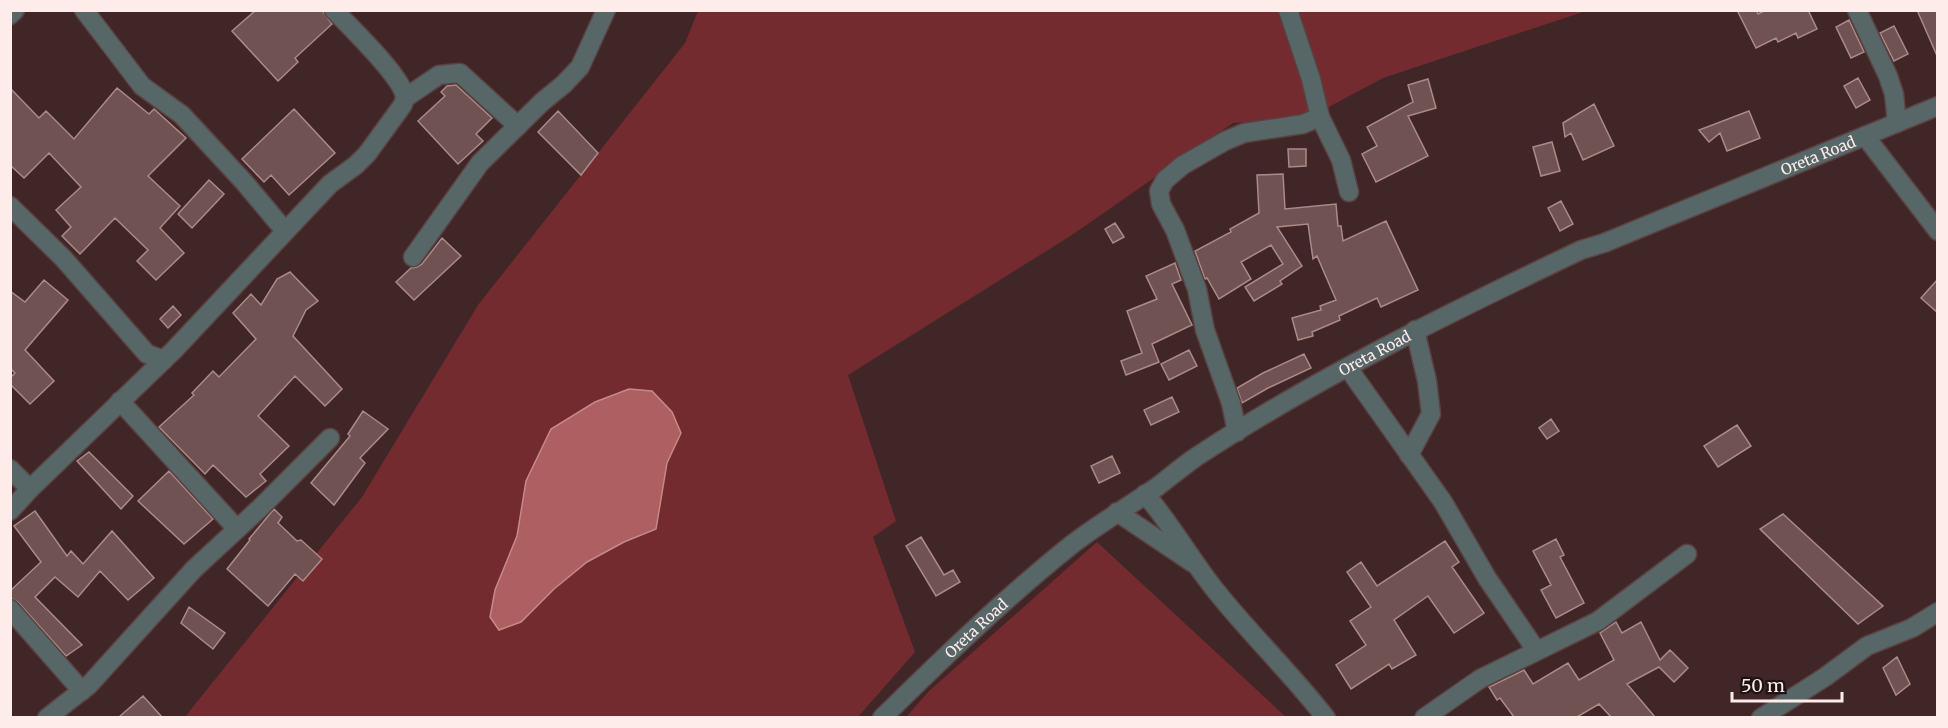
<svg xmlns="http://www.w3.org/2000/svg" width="1948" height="728" viewBox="0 0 1948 728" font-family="Merriweather,serif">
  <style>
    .green { fill: #732b2f }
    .water { fill: #ae5f61; stroke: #c6898a; stroke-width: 1.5 }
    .building { fill: #705252; stroke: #ab8a89; stroke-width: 1.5 }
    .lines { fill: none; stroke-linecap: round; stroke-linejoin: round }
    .minor-casing { stroke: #5b4242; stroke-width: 21 }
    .minor { stroke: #576667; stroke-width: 18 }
    .labels { text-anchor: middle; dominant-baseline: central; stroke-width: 4.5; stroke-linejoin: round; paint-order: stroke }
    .street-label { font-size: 15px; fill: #feeceb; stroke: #1e1312 }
  </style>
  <rect width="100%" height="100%" fill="#402626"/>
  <path class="green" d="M 698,11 L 1586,11 L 1383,78 L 1310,117 L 1233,123 L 1072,235 L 848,375 L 896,521 L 873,537 L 915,652 L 858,717 L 184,718 L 362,497 L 478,305 L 685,43 Z
    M 1097,542 L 1286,717 L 906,717 L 929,691 Z"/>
  <path class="water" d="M 629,389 L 652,391 L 672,412 L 681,433 L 667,463 L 656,529 L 624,542 L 587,562 L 554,589 L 521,622 L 499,630 L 490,617 L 495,590 L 517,536 L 526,481 L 551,429 L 595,402 Z"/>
  <path class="building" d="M 256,10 L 322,10 L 332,24 L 295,58 L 298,62 L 278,81 L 232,31 Z
    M 1737,10 L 1756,10 L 1758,14 L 1766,10 L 1808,10 L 1817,29 L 1798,38 L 1796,33 L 1778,42 L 1776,38 L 1756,48 Z
    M 1917,10 L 1938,10 L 1938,58 Z
    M 1849,20 L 1864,52 L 1851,58 L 1836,27 Z
    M 1894,26 L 1908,54 L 1894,61 L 1880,33 Z
    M 1858,78 L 1870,100 L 1856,108 L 1844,86 Z
    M 1428,79 L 1436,108 L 1408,116 L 1428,156 L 1376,182 L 1362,154 L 1377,146 L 1367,127 L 1413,102 L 1408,85 Z
    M 456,85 L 492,118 L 476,134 L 483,141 L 458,164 L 418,121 L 445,96 L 441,92 L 447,86 Z
    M 10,88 L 39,118 L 46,111 L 74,139 L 117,88 L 149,114 L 154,109 L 186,138 L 148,176 L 180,206 L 160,228 L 184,253 L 156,280 L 137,261 L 148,250 L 115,218 L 80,254 L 62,236 L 71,227 L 56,210 L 81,187 L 49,153 L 24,178 L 10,165 Z
    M 1594,104 L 1614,146 L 1583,160 L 1571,133 L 1565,137 L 1563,123 Z
    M 294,109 L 335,153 L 289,195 L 271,175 L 264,182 L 242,159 Z
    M 558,111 L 598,153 L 581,175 L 538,132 Z
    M 1749,111 L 1760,138 L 1727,151 L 1720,133 L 1709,142 L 1699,130 Z
    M 1552,142 L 1560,171 L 1541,176 L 1533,147 Z
    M 1288,149 L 1306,149 L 1306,166 L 1289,167 Z
    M 1283,174 L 1285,209 L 1336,204 L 1338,226 L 1341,226 L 1343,241 L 1386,221 L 1418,290 L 1381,307 L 1377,298 L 1339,316 L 1340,320 L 1312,332 L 1313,336 L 1298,340 L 1292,318 L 1321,310 L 1320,306 L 1336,300 L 1317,256 L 1313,259 L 1308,224 L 1277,227 L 1302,266 L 1280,281 L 1282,284 L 1254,301 L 1245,287 L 1283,264 L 1271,245 L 1241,262 L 1251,279 L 1219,299 L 1207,278 L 1205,279 L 1195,251 L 1231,232 L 1230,229 L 1259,213 L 1257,175 Z
    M 209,180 L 224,194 L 192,228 L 178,214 Z
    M 1561,201 L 1573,224 L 1560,231 L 1548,208 Z
    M 1115,223 L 1124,237 L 1113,243 L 1105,229 Z
    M 442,238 L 461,256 L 414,300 L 396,282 L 411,268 L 417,267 L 422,264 Z
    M 1175,263 L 1181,280 L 1172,284 L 1192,325 L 1152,344 L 1159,362 L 1126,375 L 1121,361 L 1142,353 L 1127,311 L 1157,299 L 1146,276 Z
    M 290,272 L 318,301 L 306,310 L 293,336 L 342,389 L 325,406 L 295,376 L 258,416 L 289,446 L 260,474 L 266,481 L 246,497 L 213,465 L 205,474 L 159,427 L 194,395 L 192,393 L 213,371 L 219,377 L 256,339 L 233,313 L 251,294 L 261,305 L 277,279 Z
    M 1938,279 L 1938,313 L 1921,298 Z
    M 44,280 L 68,300 L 25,350 L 54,381 L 30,404 L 10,384 L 10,378 L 15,373 L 10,368 L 10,291 L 25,302 Z
    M 173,306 L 181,315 L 168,328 L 160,319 Z
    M 1189,350 L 1197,366 L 1169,380 L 1161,364 Z
    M 1304,354 L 1311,368 L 1268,388 L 1242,403 L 1237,388 L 1263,373 Z
    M 1172,397 L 1179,412 L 1151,425 L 1144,410 Z
    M 363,411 L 388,429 L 360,458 L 365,463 L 334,505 L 311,483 L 350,436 L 348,434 Z
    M 1551,419 L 1559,431 L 1547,439 L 1539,428 Z
    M 1737,425 L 1751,446 L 1718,467 L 1704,446 Z
    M 89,452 L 133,496 L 121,509 L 77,461 Z
    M 1112,456 L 1120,473 L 1099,483 L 1091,466 Z
    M 169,471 L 213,519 L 184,544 L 138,501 Z
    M 274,509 L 282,517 L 278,523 L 297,541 L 301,540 L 322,559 L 303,581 L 295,574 L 268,606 L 227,569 L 250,540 L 249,539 Z
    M 35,511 L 67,556 L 71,551 L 83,564 L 112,531 L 154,578 L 128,600 L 100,571 L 78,597 L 55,577 L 35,597 L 82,645 L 66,656 L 18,602 L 10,598 L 10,591 L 41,562 L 14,526 Z
    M 1783,514 L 1883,606 L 1858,624 L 1760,529 Z
    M 921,537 L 944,575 L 953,570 L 960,582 L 936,596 L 906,546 Z
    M 1556,539 L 1564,555 L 1560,557 L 1584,603 L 1556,618 L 1541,590 L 1551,585 L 1533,551 Z
    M 1445,541 L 1459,562 L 1452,567 L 1484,613 L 1454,633 L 1428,596 L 1394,620 L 1416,655 L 1392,669 L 1389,664 L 1351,689 L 1336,665 L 1366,645 L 1350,621 L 1371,607 L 1347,572 L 1361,562 L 1377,586 Z
    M 189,607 L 225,633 L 213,649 L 181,623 Z
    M 1616,622 L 1622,633 L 1641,622 L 1660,660 L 1670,650 L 1688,668 L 1674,682 L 1659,667 L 1627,684 L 1655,717 L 1611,717 L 1599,704 L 1577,717 L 1514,717 L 1500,698 L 1497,700 L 1489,687 L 1524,670 L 1533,684 L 1568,663 L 1579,680 L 1614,660 L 1600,633 Z
    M 1897,657 L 1910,684 L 1896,695 L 1883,668 Z
    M 143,696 L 162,717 L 119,717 Z"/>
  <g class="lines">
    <g class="minor-casing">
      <g id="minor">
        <path d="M 84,10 L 142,86 L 182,115 L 244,182 L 285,231"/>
        <path d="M 1288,10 L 1311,79 L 1320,117 L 1341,160 L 1349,192"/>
        <path d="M 1857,10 L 1888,76 L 1894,94 L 1897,123"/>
        <path d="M 10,15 L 15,10"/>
        <path d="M 405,98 L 439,75 L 460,73 L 518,126"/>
        <path d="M 1865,136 L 1938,231"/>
        <path d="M 10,206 L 64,259 L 147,354 L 164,360"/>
        <path d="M 413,257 L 480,163 L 542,102 L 564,84 L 580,67 L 606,10"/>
        <path d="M 1348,368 L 1443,502 L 1487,578 L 1536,650"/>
        <path d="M 120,401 L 237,529"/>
        <path d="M 1237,432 L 1231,403 L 1205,330 L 1197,289 L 1175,230 L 1161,204 L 1159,191 L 1165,180 L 1183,165 L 1225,141 L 1244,133 L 1303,124 L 1320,117"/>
        <path d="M 1409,455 L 1431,414 L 1427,381 L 1415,330"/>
        <path d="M 10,469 L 30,489"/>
        <path d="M 1145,494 C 1172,525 1191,560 1216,591 C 1251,635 1292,674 1326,718"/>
        <path d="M 10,511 L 30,489 L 174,350 L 330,184 L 356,165 L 367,154 L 402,106 C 403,105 405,99 405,97 C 402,76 350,27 334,10"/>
        <path d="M 1117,512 L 1193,563"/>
        <path d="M 10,609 L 82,691"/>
        <path d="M 47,718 L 89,685 L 194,569 L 260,508 L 330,438"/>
        <path id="s1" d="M 882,718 C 943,658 1004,599 1070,546 C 1098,524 1128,507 1157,487 C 1170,477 1183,466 1196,457 C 1318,377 1449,313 1581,250 L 1604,243 L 1938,106"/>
        <path d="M 1424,718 L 1480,679 L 1598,621 L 1687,554"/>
        <path d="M 1761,718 L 1825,677 L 1867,646 L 1912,628 L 1938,612"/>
      </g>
    </g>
    <use href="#minor" class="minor"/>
  </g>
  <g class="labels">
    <g class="street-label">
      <text stroke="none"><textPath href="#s1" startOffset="1102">Oreta Road</textPath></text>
      <text stroke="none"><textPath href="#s1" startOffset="616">Oreta Road</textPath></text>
      <text stroke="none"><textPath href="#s1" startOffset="130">Oreta Road</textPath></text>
    </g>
  </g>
  <rect width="1948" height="728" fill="none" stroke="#feeceb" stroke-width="24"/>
  <path d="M1732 692v9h110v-9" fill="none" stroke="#feeceb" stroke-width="3"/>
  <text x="1741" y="692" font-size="18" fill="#feeceb" stroke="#1e1312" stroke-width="4.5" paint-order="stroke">50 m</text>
</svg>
